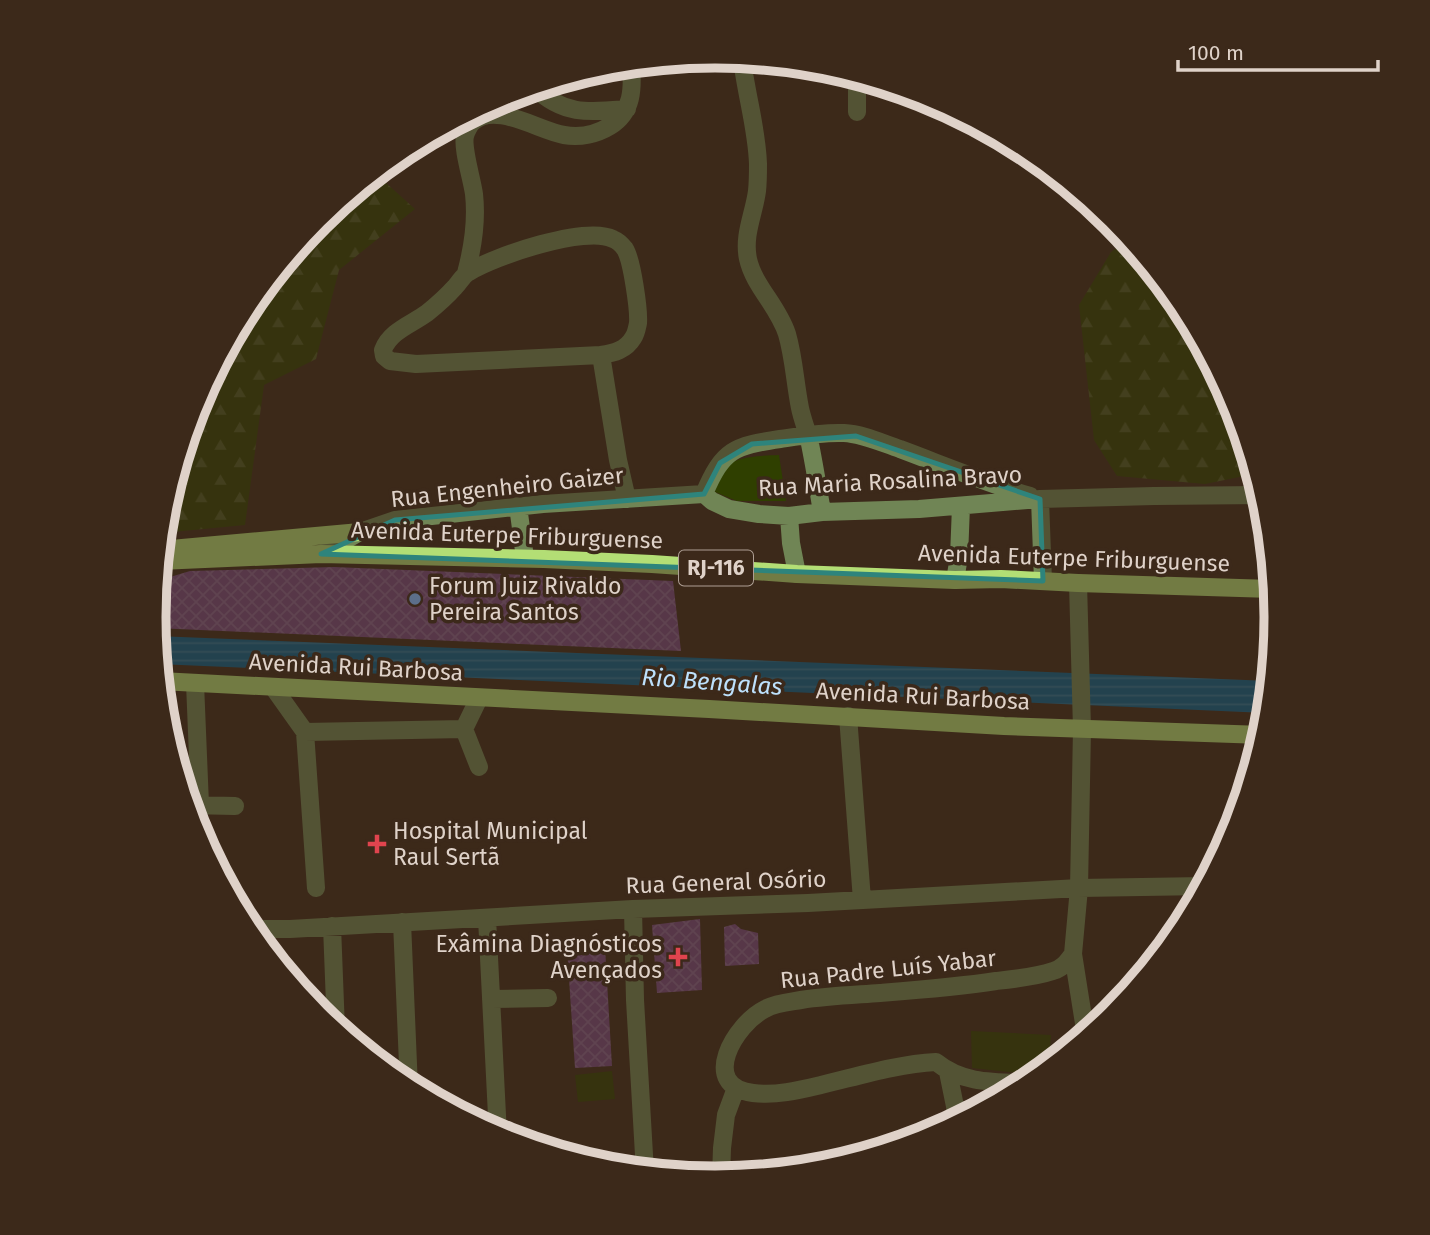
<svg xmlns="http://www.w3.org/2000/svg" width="1430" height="1235" viewBox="0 0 1430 1235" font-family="'Fira Sans',sans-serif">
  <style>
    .forest { fill: url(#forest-firs) }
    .park { fill: #2f3f00 }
    .water { fill: url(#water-rules) }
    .building { fill: url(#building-cross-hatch) }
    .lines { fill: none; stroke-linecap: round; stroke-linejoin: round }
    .minor { stroke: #708555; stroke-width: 18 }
    .major { stroke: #b3de75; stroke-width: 18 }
    .marked { fill: none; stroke: #2e847c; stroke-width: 5; stroke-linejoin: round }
    .service-dot { fill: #5c6f8a; stroke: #3c291a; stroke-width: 2.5 }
    .health-dot { fill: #e0444e; stroke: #3c291a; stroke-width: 2.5 }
    .labels { text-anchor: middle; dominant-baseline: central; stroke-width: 7; stroke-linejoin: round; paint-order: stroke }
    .shield { fill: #3c291a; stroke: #ae9f94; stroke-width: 2 }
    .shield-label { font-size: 21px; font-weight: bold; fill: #dfd2c9 }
    .street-label { font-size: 23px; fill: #dfd2c9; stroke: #3c291a }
    .poi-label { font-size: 23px; fill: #dfd2c9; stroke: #3c291a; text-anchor: start }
    .water-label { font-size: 24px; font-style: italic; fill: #bde1fd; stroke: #3c291a }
    .rim { fill: none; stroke: #dfd2c9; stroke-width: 9 }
  </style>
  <defs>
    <pattern id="forest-firs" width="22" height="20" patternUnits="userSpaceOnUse" patternTransform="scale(1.75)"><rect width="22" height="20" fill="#2f3f00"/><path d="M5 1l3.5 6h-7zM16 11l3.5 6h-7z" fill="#4d5a24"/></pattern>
    <pattern id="water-rules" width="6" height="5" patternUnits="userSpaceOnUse" patternTransform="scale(1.75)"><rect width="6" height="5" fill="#06608f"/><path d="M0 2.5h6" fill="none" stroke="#2a769d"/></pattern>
    <pattern id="building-cross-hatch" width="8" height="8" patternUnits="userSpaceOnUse" patternTransform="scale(1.75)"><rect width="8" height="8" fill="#784881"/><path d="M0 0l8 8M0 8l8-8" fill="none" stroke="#8b6292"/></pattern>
  </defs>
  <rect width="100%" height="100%" fill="#3c291a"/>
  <path class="forest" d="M 375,173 L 415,209 L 339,270 L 316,359 L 264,385 L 245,525 L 162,533 L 164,508 L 196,402 L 248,305 L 318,220 Z
    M 1128,240 L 1182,306 L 1234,403 L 1255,473 L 1254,474 L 1205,484 L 1117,476 L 1094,440 L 1079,305 L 1111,252 Z"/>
  <path class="park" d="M 779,455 L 786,501 L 737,501 L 715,492 C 716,487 717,481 719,476 C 727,455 761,456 779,455 Z
    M 971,1031 L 1051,1035 L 1049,1066 L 1038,1075 L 972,1068 Z
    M 612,1071 L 615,1099 L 578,1102 L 575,1075 Z"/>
  <path class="water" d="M 155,636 L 1270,681 L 1267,713 L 158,664 Z"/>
  <path class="building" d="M 334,567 L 673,581 L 681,651 L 155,628 L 154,617 L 157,581 L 190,571 Z
    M 700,919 L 702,990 L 657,993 L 652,925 Z
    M 735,924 L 741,929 L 758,933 L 759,964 L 725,966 L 724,927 Z
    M 605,947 L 612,1066 L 575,1068 L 567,949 Z"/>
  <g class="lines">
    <path class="minor" d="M 742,59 C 746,94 757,129 758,164 C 758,173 758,182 757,191 C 754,214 743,235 748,259 C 754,286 778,306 787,334 C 794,358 795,383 800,408 C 802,418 806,428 809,439 C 814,463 818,488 822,512
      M 535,88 C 564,116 591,112 627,109
      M 857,112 L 857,77
      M 466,273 C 473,247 477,221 474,194 C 472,179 462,148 465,136 C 466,132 470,124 473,122 C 494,101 540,131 564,135 C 580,138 597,134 610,126 C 633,112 633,88 631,64
      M 601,355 C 614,353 626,350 633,338 C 636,334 637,328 638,323 C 639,310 632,260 625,249 C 622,245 618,241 613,239 C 586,225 495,256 469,272 C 463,275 460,282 455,287 C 446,297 437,305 427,313 C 412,324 390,331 383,350 L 384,356 L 390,361 L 416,364 L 601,355 L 618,460 L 627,499
      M 704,494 L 712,501 L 729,509 L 759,514 L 789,516 L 822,512 L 919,509 L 1040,499 L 1154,496 L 1262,495
      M 704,494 C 723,449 734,446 780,439 C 800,436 823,432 844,433 C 863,434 882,443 900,449 C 943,465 986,483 1030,496
      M 1040,499 L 1043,581
      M 518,506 L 525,558
      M 789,516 L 791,543 L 797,574
      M 321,554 L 360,532 L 395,520 L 543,504 L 704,494
      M 955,580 L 959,557 L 961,506
      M 1078,583 L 1082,729 L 1079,888 L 1073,954 L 1086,1036
      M 195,683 L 200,805
      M 273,687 L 305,732 L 464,729 L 479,698
      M 848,716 L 862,900
      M 464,729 L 479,767
      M 305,732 L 316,888
      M 188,805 L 235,806
      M 633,909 L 635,1000 L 645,1172
      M 487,918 L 498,1135
      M 402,922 L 409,1088
      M 332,926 L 336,1030
      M 248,929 L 290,929 L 633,909 L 808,903 L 1079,888 L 1205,886
      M 491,999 L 548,998
      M 948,1072 L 958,1121
      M 1028,1083 C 994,1082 963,1084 936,1062 C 897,1064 859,1076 821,1085 C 800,1090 776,1096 753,1093 C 698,1086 735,1024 765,1009 C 775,1003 789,1002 801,1000 C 827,996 853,995 880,993 C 918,990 957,987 996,981 C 1015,979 1035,977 1053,971 C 1063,968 1067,962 1073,954
      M 955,1110 L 980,1110
      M 721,1178 L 722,1148 L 726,1115 L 736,1088"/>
    <path class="major" d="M 160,550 L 360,532
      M 159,561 L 321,554 L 544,559 L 652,564 L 797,574 L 955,580 L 1001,579 L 1078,583 L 1274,589
      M 160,681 L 709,709 L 1004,726 L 1263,735"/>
  </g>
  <path d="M0 0H1430V1235H0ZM 856,436 L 1040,499 L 1043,581 L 321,554 L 395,520 L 704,494 L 720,463 L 752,444 Z" fill="#3c291a" fill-opacity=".55" fill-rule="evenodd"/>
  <path class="marked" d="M 856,436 L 1040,499 L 1043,581 L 321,554 L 395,520 L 704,494 L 720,463 L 752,444 Z"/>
  <circle class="service-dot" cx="415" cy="599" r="7"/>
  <g class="health-dot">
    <path d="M373.5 833.5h7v7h7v7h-7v7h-7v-7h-7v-7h7z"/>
    <path d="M674.5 946.5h7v7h7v7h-7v7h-7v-7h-7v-7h7z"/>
  </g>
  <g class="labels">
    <rect class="shield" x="679" y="550.5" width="74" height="35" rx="5"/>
    <g class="shield-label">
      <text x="716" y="568">RJ-116</text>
    </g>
    <g class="street-label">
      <text transform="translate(890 481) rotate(-3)">Rua Maria Rosalina Bravo</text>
      <text transform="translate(507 487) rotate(-6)">Rua Engenheiro Gaizer</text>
      <text transform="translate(507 535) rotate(2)">Avenida Euterpe Friburguense</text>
      <text transform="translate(1074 558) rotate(2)">Avenida Euterpe Friburguense</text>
      <text transform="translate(356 667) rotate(3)">Avenida Rui Barbosa</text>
      <text transform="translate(923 696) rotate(3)">Avenida Rui Barbosa</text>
      <text transform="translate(726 882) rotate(-2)">Rua General Osório</text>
      <text transform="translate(888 969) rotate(-6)">Rua Padre Luís Yabar</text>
    </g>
    <g class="poi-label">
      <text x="429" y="586">Forum Juiz Rivaldo<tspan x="429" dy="26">Pereira Santos</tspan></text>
      <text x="393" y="831">Hospital Municipal<tspan x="393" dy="26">Raul Sertã</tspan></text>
      <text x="662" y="944" text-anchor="end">Exâmina Diagnósticos<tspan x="662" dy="26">Avençados</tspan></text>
    </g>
    <g class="water-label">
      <text transform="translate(712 682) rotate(4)">Rio Bengalas</text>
    </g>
  </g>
  <path d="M0 0H1430V1235H0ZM166 617a549 549 0 1 1 1098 0a549 549 0 1 1-1098 0Z" fill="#3c291a" fill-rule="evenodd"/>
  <path class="rim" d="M166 617a549 549 0 1 1 1098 0a549 549 0 1 1-1098 0Z"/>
  <path d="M1178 60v10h200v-10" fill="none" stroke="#dfd2c9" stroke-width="3.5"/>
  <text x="1188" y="60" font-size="21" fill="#dfd2c9" stroke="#3c291a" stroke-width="5" paint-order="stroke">100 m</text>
</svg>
